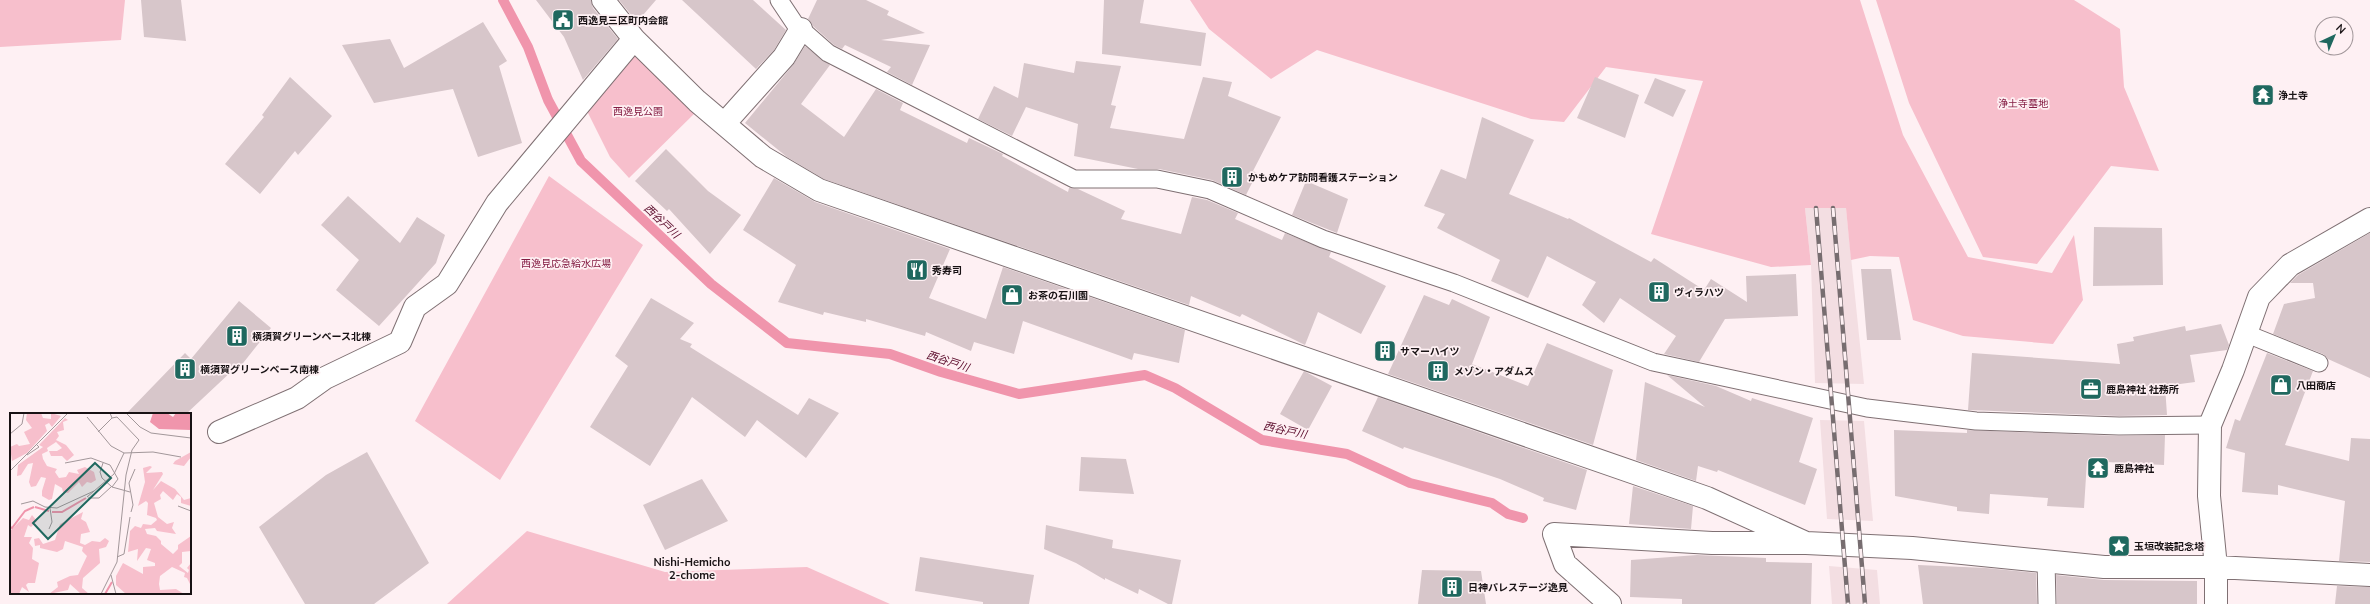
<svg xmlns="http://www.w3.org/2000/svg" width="2370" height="604" viewBox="0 0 2370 604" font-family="Mulish,'Noto Sans JP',sans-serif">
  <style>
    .built { fill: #f3dee2 }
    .green { fill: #f7bfcc }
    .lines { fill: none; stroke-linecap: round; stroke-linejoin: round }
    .stream { stroke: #f095ac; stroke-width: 10 }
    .building { fill: #d7c6ca }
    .lane-casing { stroke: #7f7073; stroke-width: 19 }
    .street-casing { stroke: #7f7073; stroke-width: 24 }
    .lane { stroke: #fff; stroke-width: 17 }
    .street { stroke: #fff; stroke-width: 22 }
    .rail-casing { stroke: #776d70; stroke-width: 4.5 }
    .rail { stroke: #fef0f3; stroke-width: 3; stroke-dasharray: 9; stroke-linecap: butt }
    .labels { text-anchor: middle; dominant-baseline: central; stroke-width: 3.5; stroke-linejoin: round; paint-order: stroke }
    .poi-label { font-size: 10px; font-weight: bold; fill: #181214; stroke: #fef0f3; text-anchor: start }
    .park-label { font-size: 10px; fill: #841c43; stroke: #fef0f3 }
    .water-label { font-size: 11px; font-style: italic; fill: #5a0a2a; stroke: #fef0f3 }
    .neighbourhood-label { font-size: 11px; font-weight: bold; fill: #181214; stroke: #fef0f3 }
    .inset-river { fill: none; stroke: #f095ac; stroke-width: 2 }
    .inset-road { fill: none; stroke: #a2979a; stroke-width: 1 }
    .view { fill: #1f685f; fill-opacity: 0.15; stroke: #1f685f; stroke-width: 2 }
    .inset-edge { fill: none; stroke: #181214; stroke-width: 2 }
  </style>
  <rect width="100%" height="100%" fill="#fef0f3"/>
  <path class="built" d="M 1805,208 L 1846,208 L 1864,384 L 1815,383 L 1811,265 Z
    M 1820,420 L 1864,421 L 1873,521 L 1827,519 Z
    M 1829,566 L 1877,570 L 1880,604 L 1832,604 Z"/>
  <path class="green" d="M 0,0 L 125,0 L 121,40 L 0,47 Z
    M 1190,0 L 1860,0 L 1903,135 L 1968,257 L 2052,273 L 2074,235 L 2083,300 L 2053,344 L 1963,336 L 1913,320 L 1899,257 L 1870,256 L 1851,260 L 1846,208 L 1805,208 L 1811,265 L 1771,267 L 1651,234 L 1703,81 L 1606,67 L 1564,122 L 1531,119 L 1317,50 L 1271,79 L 1209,29 Z
    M 1876,0 L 2074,0 L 2120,29 L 2124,87 L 2159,171 L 2111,166 L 2037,264 L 1983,257 L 1909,103 Z
    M 635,51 L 697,111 L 629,178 L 610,157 L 586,109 Z
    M 549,176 L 643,245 L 500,480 L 415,421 Z
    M 527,531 L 665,572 L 807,567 L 890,604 L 447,604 Z"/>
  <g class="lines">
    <path class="stream" d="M 503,0 L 528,47 L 548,100 L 581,161 L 711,284 L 787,343 L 890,354 L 941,372 L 1019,394 L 1145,375 L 1175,388 L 1262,440 L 1347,454 L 1410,483 L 1492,503 L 1508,514 L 1523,518"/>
  </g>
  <path class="building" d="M 141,0 L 181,0 L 186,41 L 144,37 Z
    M 536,0 L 591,0 L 593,8 L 618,39 L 583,80 L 564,37 Z
    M 619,0 L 656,0 L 637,22 Z
    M 682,0 L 753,0 L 786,30 L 774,50 L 756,69 Z
    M 817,0 L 866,0 L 889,11 L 887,15 L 925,33 L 881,40 L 930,45 L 912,85 L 887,72 L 891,67 L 845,45 L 842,49 L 834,45 L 813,26 L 808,19 Z
    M 1104,0 L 1144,0 L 1140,23 L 1206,33 L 1201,66 L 1102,54 Z
    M 483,22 L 507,61 L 499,66 L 522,143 L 478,157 L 453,89 L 374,103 L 342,45 L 390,39 L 404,68 Z
    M 805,46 L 830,65 L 801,104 L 844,137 L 876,89 L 903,103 L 900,110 L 967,143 L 969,138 L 1003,154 L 1002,156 L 1068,192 L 1069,188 L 1078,189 L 1125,211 L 1121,219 L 1181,234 L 1192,197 L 1207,200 L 1238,213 L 1235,219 L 1282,240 L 1285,233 L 1331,252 L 1329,257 L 1386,286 L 1361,334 L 1318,312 L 1305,345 L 1242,314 L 1240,317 L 1191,296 L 1189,305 L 824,179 L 787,157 L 745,123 L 793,65 Z
    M 1076,61 L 1121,66 L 1111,105 L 1116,106 L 1110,128 L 1184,139 L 1203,77 L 1232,82 L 1228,96 L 1281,117 L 1253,171 L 1257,173 L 1246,195 L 1212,180 L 1159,169 L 1138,169 L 1074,156 L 1078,124 L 1026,107 L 1012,136 L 978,119 L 994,86 L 1018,98 L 1024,63 L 1074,73 Z
    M 290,77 L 332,116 L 298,155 L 295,151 L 260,194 L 225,164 L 264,117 L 262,115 Z
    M 1595,77 L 1639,95 L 1625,138 L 1577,118 Z
    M 1655,78 L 1686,90 L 1673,117 L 1644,103 Z
    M 1482,117 L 1534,140 L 1509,194 L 1568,219 L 1569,218 L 1651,262 L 1654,258 L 1704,290 L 1711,279 L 1747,302 L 1746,276 L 1796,274 L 1798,316 L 1725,319 L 1699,362 L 1664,354 L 1676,336 L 1620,298 L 1604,323 L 1582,305 L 1596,282 L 1547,256 L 1528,298 L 1491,281 L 1500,260 L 1437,228 L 1445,214 L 1424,206 L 1441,169 L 1466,179 Z
    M 666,149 L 708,191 L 741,215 L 710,254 L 669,209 L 667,211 L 635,181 Z
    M 774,178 L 815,202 L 950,249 L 929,298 L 986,319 L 1003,267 L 1185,330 L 1179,363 L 1134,353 L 1132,360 L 1023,321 L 1014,354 L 974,342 L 971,351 L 926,332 L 925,336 L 866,319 L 866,322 L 824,312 L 823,315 L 778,302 L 796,265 L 743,230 Z
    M 1306,181 L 1348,199 L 1337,233 L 1292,215 Z
    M 348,196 L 400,243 L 417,217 L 445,235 L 436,263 L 379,326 L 336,290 L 359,260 L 321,225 Z
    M 2094,227 L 2162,228 L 2163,285 L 2093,286 Z
    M 2370,233 L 2370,378 L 2328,359 L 2323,354 L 2273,334 L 2284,304 L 2315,298 L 2313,283 L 2290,283 L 2298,275 Z
    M 1861,269 L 1891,269 L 1901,340 L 1867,340 Z
    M 1424,295 L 1449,305 L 1452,299 L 1490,317 L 1472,364 L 1528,386 L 1547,343 L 1613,370 L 1593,445 L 1388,374 Z
    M 651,298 L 694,323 L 680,339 L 692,344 L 690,347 L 798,415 L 809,398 L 839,413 L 806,458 L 757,420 L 745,437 L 692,397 L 650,466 L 590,427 L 628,366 L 615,356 Z
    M 239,301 L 271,328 L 236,372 L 233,370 L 186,414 L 126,414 L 185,353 L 191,359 Z
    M 2221,324 L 2229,345 L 2227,350 L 2190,355 L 2195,382 L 2165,386 L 2167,415 L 2119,416 L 1968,410 L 1972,353 L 2120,364 L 2117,344 L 2134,341 L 2133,337 L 2185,326 L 2186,331 Z
    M 2267,353 L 2313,371 L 2285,445 L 2349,461 L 2351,438 L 2370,439 L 2370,562 L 2339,561 L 2345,501 L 2278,485 L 2278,495 L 2242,492 L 2245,453 L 2226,448 L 2235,419 L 2240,421 Z
    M 1304,371 L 1332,386 L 1308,430 L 1280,414 Z
    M 1667,375 L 1716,386 L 1751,401 L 1752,398 L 1813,418 L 1799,462 L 1817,469 L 1805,505 L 1718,470 L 1717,472 L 1698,466 L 1696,481 L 1636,460 L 1645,382 L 1705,407 Z
    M 1378,397 L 1587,470 L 1576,510 L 1543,501 L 1544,498 L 1500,479 L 1404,447 L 1403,449 L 1362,431 Z
    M 1894,430 L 1967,433 L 1967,430 L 2119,436 L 2165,435 L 2164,465 L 2087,461 L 2084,508 L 2047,506 L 2048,498 L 1990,494 L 1989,514 L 1957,511 L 1957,507 L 1895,496 Z
    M 367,452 L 429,563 L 374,604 L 305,604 L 259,527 L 326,475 Z
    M 1081,457 L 1126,459 L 1134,494 L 1079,491 Z
    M 702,479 L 728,521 L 665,550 L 643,505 Z
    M 1633,486 L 1693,506 L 1691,529 L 1629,524 Z
    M 1046,525 L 1113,540 L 1112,548 L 1181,560 L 1172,604 L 1168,604 L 1139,589 L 1138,594 L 1105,578 L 1105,580 L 1076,563 L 1044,549 Z
    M 1697,555 L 1766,558 L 1766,562 L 1812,563 L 1811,604 L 1682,604 L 1682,599 L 1630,597 L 1631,560 Z
    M 920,557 L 1034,575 L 1029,604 L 983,604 L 983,602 L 915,591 Z
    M 1918,565 L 1986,568 L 2036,573 L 2037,604 L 1923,604 Z
    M 1422,570 L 1481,571 L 1486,604 L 1418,604 Z
    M 2056,575 L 2104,580 L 2197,581 L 2197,604 L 2057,604 Z
    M 2337,586 L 2370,587 L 2370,604 L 2335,604 Z"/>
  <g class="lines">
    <g class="lane-casing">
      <path id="lane" d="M 779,0 L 795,24 L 828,53 L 1074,179 L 1157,179 L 1210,190 L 1323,239 L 1454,283 L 1653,362 L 1867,408 L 1976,421 L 2119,426 L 2210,425
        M 2247,334 L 2319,363
        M 2046,561 L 2047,604"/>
    </g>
    <g class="street-casing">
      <path id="street" d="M 603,0 L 634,39 L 697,101 L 763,157 L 819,190 L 1707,498 L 1806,543
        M 724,124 L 784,57 L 801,29
        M 219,432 L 297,398 L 325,378 L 400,342 L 415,307 L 447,284 L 497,203 L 634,39
        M 1610,604 L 1565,564 L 1554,534 L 1712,543 L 1806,543 L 1912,548 L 2104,567 L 2216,567 L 2370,575
        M 2216,604 L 2216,567 L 2209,496 L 2210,425 L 2233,370 L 2259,297 L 2290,265 L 2370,219"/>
    </g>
    <use href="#lane" class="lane"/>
    <use href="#street" class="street"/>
    <g class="rail-casing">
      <path id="rail" d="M 1816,208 L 1848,604
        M 1833,208 L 1865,604"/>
    </g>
    <use href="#rail" class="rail"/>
  </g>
  <defs>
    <g id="civic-square" transform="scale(1.15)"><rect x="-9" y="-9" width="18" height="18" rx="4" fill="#1f685f" stroke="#fef0f3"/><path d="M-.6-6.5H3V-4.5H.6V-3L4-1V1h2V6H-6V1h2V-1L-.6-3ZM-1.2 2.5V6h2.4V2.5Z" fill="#fff"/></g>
    <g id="temple-square" transform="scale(1.15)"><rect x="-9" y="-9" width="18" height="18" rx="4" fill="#1f685f" stroke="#fef0f3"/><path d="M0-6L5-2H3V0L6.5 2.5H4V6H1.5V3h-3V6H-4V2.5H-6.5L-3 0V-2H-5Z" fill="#fff"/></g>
    <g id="building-square" transform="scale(1.15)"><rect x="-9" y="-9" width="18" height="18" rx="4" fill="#1f685f" stroke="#fef0f3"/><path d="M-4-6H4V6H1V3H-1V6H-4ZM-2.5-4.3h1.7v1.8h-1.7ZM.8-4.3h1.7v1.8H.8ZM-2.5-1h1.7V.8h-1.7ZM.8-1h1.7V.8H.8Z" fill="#fff"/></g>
    <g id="restaurant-square" transform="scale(1.15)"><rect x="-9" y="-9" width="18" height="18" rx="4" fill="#1f685f" stroke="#fef0f3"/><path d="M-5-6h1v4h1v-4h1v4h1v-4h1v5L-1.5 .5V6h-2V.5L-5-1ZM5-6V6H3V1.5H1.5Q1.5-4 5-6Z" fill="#fff"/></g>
    <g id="shop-square" transform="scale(1.15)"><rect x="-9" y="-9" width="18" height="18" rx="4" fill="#1f685f" stroke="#fef0f3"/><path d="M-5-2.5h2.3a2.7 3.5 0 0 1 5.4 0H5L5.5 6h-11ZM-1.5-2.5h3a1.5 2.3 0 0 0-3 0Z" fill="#fff"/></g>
    <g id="office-square" transform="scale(1.15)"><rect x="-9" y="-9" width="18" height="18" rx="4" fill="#1f685f" stroke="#fef0f3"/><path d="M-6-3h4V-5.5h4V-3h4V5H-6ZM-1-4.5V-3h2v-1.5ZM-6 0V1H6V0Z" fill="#fff"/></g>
    <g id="sight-square" transform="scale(1.15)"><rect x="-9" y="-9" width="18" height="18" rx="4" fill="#1f685f" stroke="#fef0f3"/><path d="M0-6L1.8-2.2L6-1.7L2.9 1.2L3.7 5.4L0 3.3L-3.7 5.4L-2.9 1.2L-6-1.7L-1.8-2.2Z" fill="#fff"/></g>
  </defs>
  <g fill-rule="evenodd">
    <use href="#civic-square" x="563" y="20"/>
    <use href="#temple-square" x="2263" y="95"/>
    <use href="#building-square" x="1232" y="177"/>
    <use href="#restaurant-square" x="917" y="270"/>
    <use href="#building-square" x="1659" y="292"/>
    <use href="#shop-square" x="1012" y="295"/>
    <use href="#building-square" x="237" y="336"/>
    <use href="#building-square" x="1385" y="351"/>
    <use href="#building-square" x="185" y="369"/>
    <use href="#building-square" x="1438" y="371"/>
    <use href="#shop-square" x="2281" y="385"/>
    <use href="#office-square" x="2091" y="389"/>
    <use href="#temple-square" x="2098" y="468"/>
    <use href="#sight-square" x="2119" y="546"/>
    <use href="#building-square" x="1452" y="587"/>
  </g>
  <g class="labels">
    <g class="poi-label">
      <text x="578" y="20">西逸見三区町内会館</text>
      <text x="2278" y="95">浄土寺</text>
      <text x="1248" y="177">かもめケア訪問看護ステーション</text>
      <text x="932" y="270">秀寿司</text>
      <text x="1674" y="292">ヴィラハツ</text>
      <text x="1028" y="295">お茶の石川園</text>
      <text x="252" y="336">横須賀グリーンベース北棟</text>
      <text x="1400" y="351">サマーハイツ</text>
      <text x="200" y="369">横須賀グリーンベース南棟</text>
      <text x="1454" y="371">メゾン・アダムス</text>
      <text x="2296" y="385">八田商店</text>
      <text x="2106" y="389">鹿島神社 社務所</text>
      <text x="2114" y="468">鹿島神社</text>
      <text x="2134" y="546">玉垣改装記念塔</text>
      <text x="1468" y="587">日神パレステージ逸見</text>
    </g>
    <g class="park-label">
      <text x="2023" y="103">浄土寺墓地</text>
      <text x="638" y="111">西逸見公園</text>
      <text x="566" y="263">西逸見応急給水広場</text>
    </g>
    <g class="water-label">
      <text transform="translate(662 221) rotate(43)">西谷戸川</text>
      <text transform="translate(948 361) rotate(18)">西谷戸川</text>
      <text transform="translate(1285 430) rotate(12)">西谷戸川</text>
    </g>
    <g class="neighbourhood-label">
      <text x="692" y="562">Nishi-Hemicho<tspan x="692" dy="13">2-chome</tspan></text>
    </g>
  </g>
  <g transform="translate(10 413)">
    <rect width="181" height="181" fill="#fef0f3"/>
    <path d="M 17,0 L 31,0 L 33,5 L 41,6 L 41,0 L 51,3 L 42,14 L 39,10 L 35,12 L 37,18 L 17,40 L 2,48 L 0,34 L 7,31 L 9,33 L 20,31 L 14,19 L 22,15 L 16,7 ZM 55,5 L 58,7 L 53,9 L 54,17 L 47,19 L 49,23 L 46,27 L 56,32 L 64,42 L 57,48 L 52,43 L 41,43 L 39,38 L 47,38 L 52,35 L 46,29 L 37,35 L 38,38 L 32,41 L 33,46 L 37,53 L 47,56 L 45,59 L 49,65 L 56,64 L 59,59 L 69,61 L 67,57 L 75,54 L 84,59 L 86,67 L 81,70 L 77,69 L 72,74 L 69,69 L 58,80 L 53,79 L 52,75 L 45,71 L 42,86 L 39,87 L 32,83 L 32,78 L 36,65 L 31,64 L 26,73 L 21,74 L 19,69 L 23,50 L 18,51 L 11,62 L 7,63 L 8,52 L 33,34 L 29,32 ZM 181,39 L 181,44 L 174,53 L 163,51 L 165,48 ZM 140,53 L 142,54 L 136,60 L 152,59 L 153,61 L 143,77 L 151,68 L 165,76 L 174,87 L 181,85 L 181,93 L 171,90 L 171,84 L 167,81 L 163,87 L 153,78 L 150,82 L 151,86 L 144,90 L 148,104 L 157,111 L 164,109 L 162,115 L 166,121 L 147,118 L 145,115 L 135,116 L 137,121 L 146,123 L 151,128 L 151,131 L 163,141 L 168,136 L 168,132 L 181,123 L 181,138 L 172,139 L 172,150 L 169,153 L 178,160 L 179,157 L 177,155 L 181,150 L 181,173 L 177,165 L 174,164 L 175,160 L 162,154 L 150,163 L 149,171 L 150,177 L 166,176 L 174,181 L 116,181 L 106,172 L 106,163 L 113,150 L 133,161 L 133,154 L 145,153 L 145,150 L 137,147 L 141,136 L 136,135 L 127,148 L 128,136 L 118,139 L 120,118 L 125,113 L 131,115 L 133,111 L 141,112 L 147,107 L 146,105 L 137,102 L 138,90 L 136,88 L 128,93 L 135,69 L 133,55 ZM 73,99 L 71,106 L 76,109 L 80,119 L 71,121 L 70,130 L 75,132 L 82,128 L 90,129 L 95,125 L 99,128 L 96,134 L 89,136 L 90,150 L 73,165 L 72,175 L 79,181 L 70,180 L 60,171 L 58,177 L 39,181 L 48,174 L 47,169 L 60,163 L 68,162 L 77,143 L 72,138 L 73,134 L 55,128 L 53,136 L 47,139 L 30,135 L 30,132 L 25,133 L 24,126 L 29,125 L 33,131 L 45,127 L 50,111 ZM 22,102 L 27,108 L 21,114 L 18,112 L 14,124 L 22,124 L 19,130 L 23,135 L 22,146 L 29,150 L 25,170 L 18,170 L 16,172 L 19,179 L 12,174 L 9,181 L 0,181 L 0,118 L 13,105 L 19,107 Z" fill="#f7bfcc"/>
    <path d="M 143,0 L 157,0 L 163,4 L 166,0 L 181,0 L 181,17 L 149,16 L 140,9 Z" fill="#f095ac"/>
    <path class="inset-river" d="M 25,94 L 39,98M 42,99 L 52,99 L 76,85M 0,114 L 2,115 L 15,98 L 24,94M 95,181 L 102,169"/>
    <path class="inset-road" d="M 116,0 L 130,14 L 141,20 L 181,25M 77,4 L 101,33 L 114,40 L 143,39 L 171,44M 88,19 L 102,5 L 100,0M 0,21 L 12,11 L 14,0M 17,42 L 29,34 L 26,31M 55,50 L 81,45 L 100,52 L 108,66 L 102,74M 93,50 L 90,59 L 92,65 L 102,74 L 120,79M 0,58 L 58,0M 77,84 L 104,61 L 114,40M 78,85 L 89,85 L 101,74M 11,91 L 23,88 L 35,94 L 47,95 L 84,78M 168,93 L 181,98M 121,99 L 123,92 L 119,70 L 125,56M 39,116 L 42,109 L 40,95M 107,144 L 114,141 L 120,104M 101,162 L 106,181M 91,181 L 107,149 L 116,62 L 122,37 L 129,27 L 107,4 L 102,5"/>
    <path class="view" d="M 85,50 L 101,65 L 38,126 L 23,110 Z"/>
    <rect width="181" height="181" class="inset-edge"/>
  </g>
  <g transform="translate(2334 36) rotate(44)"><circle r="19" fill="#fef0f3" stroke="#a2979a"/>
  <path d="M0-3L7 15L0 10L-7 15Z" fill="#1f685f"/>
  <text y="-6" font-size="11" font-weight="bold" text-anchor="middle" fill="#181214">N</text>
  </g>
</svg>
